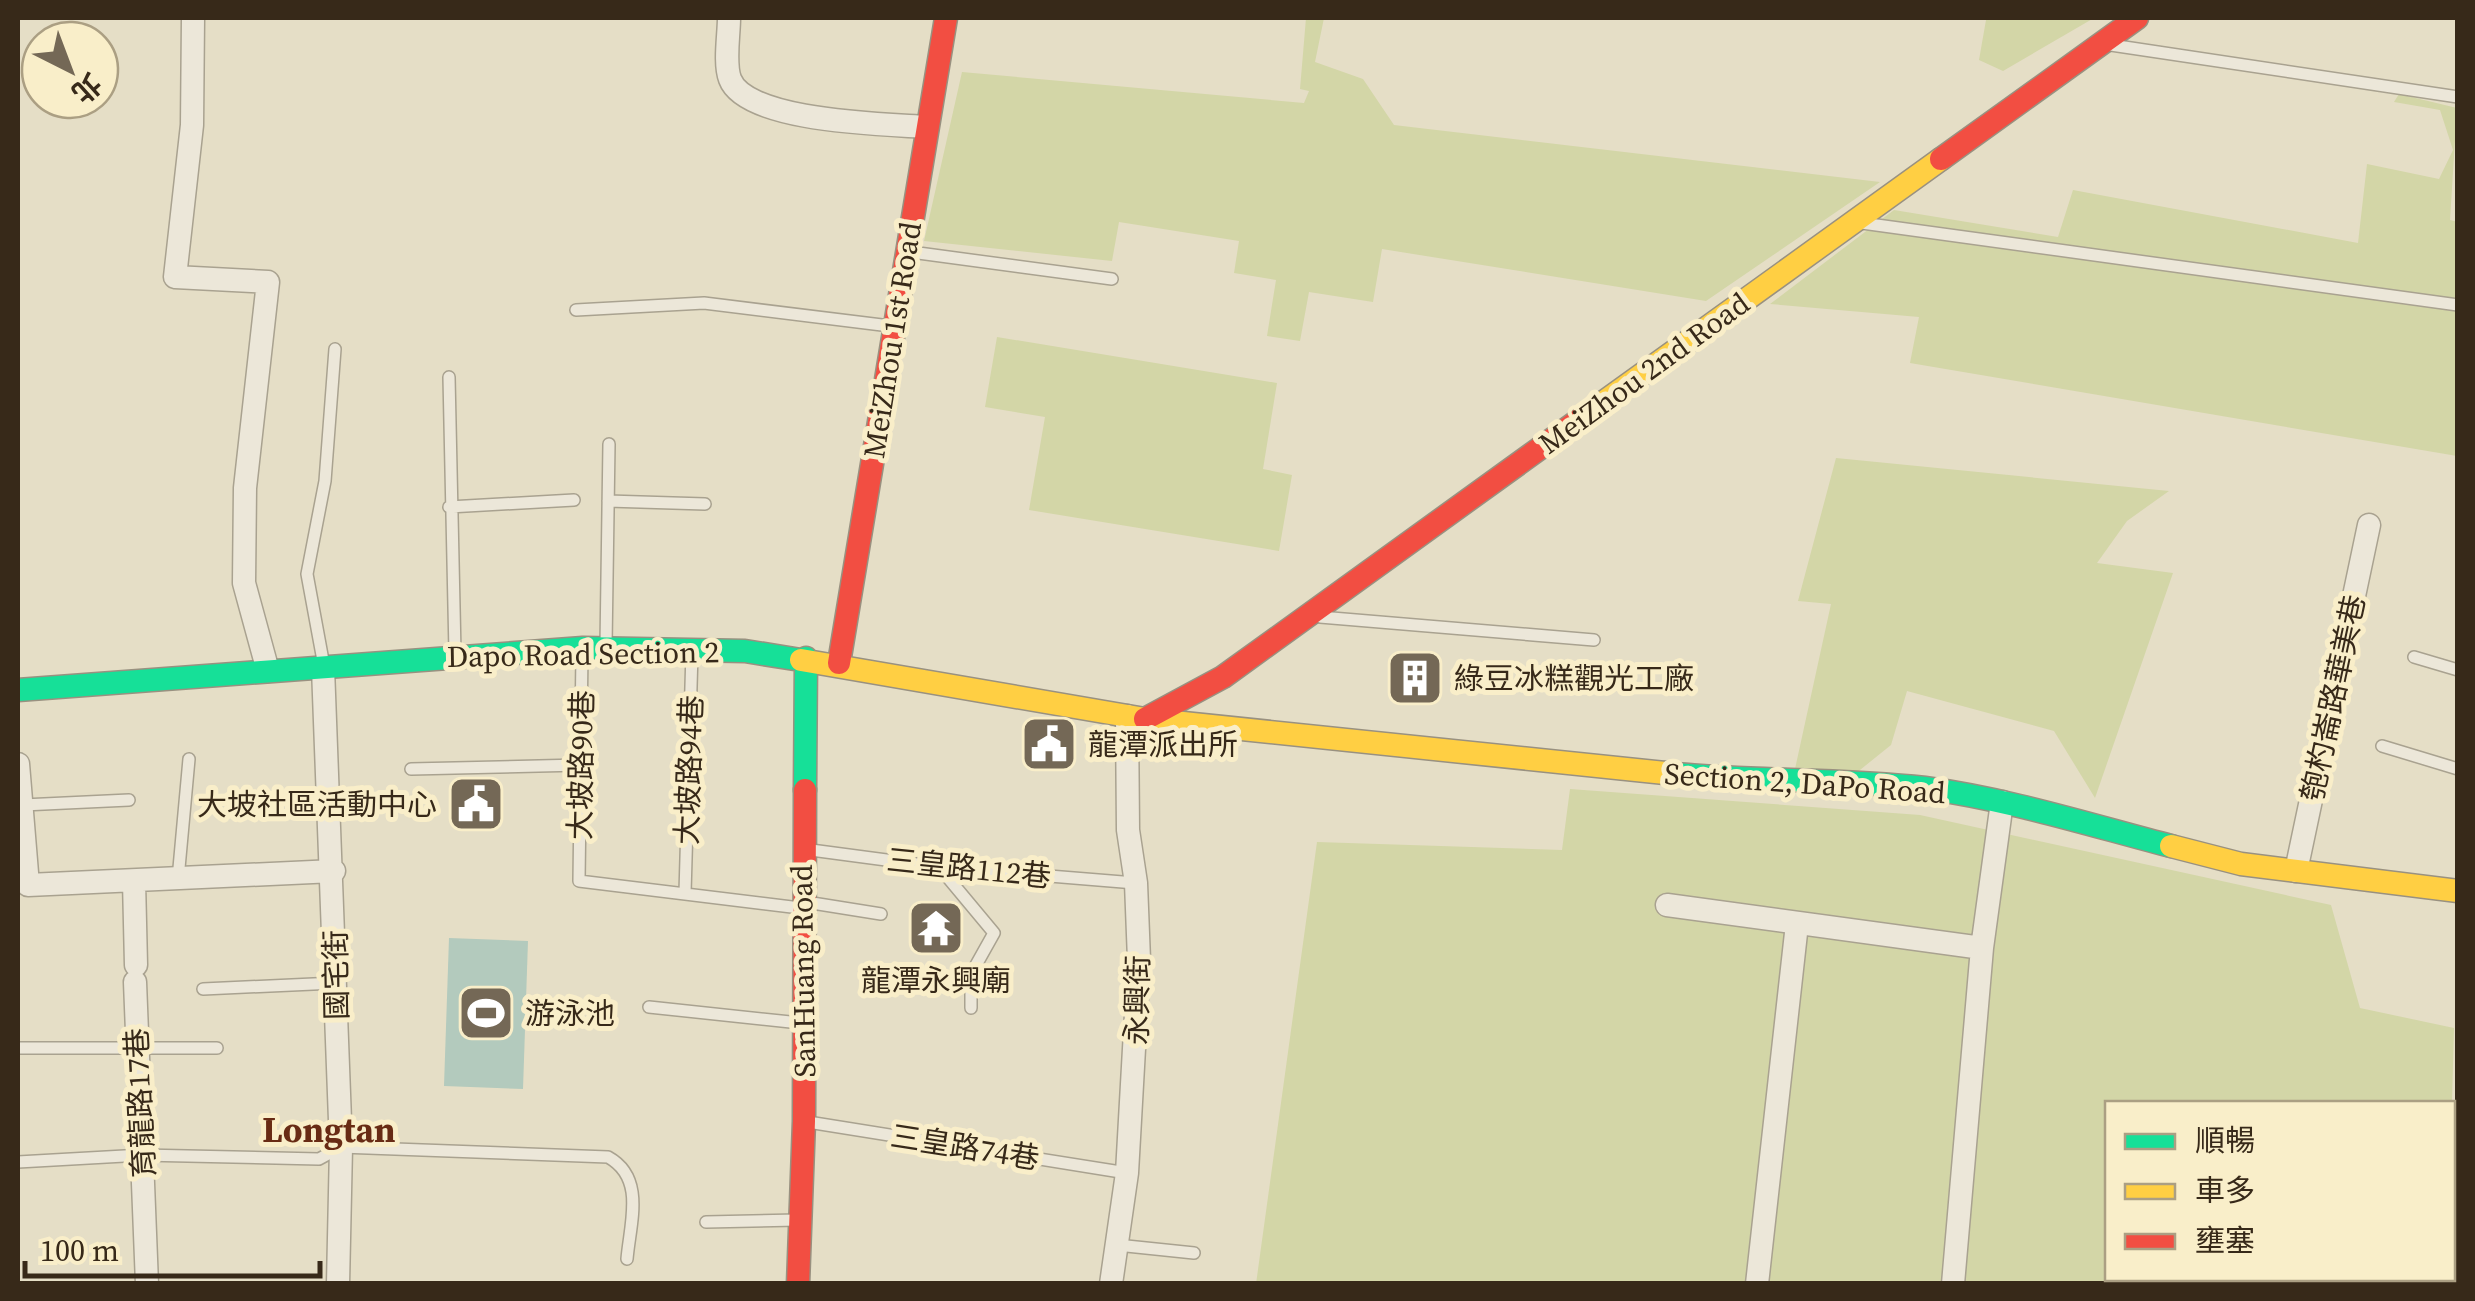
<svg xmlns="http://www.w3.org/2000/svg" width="2475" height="1301" viewBox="0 0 2475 1301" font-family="'Source Serif 4','Noto Sans TC',serif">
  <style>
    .green { fill: #d3d6a7 }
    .water { fill: #b3cabd }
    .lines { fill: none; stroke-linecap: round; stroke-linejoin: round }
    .lane-casing { stroke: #a9a290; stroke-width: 14 }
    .street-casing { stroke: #a9a290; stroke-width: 25 }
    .fast-casing { stroke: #999180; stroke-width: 25 }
    .slow-casing { stroke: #999180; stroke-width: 25 }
    .jam-casing { stroke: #999180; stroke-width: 25 }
    .lane { stroke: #ece7d9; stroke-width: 11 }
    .street { stroke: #ece7d9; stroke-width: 22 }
    .fast { stroke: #16e098; stroke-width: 22 }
    .slow { stroke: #ffcf43; stroke-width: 22 }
    .jam { stroke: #f24e42; stroke-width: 22 }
    .labels { text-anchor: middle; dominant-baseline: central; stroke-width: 10; stroke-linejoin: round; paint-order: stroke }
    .street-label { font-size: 30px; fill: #372919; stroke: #f9eec9 }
    .poi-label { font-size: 30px; fill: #372919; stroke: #f9eec9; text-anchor: start }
    .quarter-label { font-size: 35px; font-weight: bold; fill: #682b14; stroke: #f9eec9 }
  </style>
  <rect width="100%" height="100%" fill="#e5dec6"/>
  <path class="green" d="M 1306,18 L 1324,18 L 1315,62 L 1363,79 L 1394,125 L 1880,182 L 1706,301 L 1382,249 L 1373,302 L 1309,292 L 1300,341 L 1267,336 L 1276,280 L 1234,273 L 1239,241 L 1119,222 L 1112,261 L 924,241 L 962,72 L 1304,103 L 1309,91 L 1300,89 Z
    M 1967,18 L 2094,18 L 2003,71 L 1979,60 L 1986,20 Z
    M 2399,94 L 2457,108 L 2450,220 L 2458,222 L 2457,456 L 1910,363 L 1919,317 L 1770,304 L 1894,210 L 2058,237 L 2073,190 L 2358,243 L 2367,164 L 2439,179 L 2453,150 L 2440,110 L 2394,102 Z
    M 997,337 L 1277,383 L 1263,469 L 1292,475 L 1279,551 L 1029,510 L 1045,417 L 985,407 Z
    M 1836,458 L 2169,491 L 2127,521 L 2097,563 L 2173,573 L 2095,798 L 2054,731 L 1907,691 L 1891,745 L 1855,774 L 1795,769 L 1831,604 L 1798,601 Z
    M 1570,789 L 1920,815 L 2331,905 L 2360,1008 L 2454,1028 L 2452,1103 L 2108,1104 L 2108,1278 L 2450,1278 L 2450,1283 L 1256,1284 L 1317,842 L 1562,850 Z"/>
  <path class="water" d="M 449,938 L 528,941 L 523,1089 L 444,1086 Z"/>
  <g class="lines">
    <g class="lane-casing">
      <path id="lane" d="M 2111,45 L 2458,97
        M 1862,223 L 2458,305
        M 911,252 L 1112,279
        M 576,310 L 704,303 L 890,326
        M 449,377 L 455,653
        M 608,501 L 705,504
        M 449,507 L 574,500
        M 1320,617 L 1594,640
        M 606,645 L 609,444
        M 582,653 L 579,881 L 800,908
        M 2414,657 L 2458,670
        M 324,666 L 307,574 L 325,481 L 335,349
        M 2382,746 L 2458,769
        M 411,769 L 580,765
        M 23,805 L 129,800
        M 811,850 L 939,867 L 1135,883
        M 939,867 L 994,933 L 971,974 L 971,1008
        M 178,879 L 189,759
        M 685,893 L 692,652
        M 806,902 L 881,914
        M 203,989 L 335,983
        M 649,1007 L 800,1023
        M 18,1048 L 217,1048
        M 808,1122 L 1127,1173
        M 18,1162 L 142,1155 L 319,1159 L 341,1147 L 608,1157 C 646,1178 630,1223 627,1259
        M 706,1222 L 797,1220
        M 1117,1245 L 1194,1253"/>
    </g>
    <g class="street-casing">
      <path id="street" d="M 193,18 L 192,125 L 175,277 L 268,282 L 245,488 L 244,583 L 268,671
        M 729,18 C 729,35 724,63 730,79 C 746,122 886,124 927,127
        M 323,668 L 341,1147 L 338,1284
        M 18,764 L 28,885 L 334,871
        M 2296,871 L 2369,525
        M 134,881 L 136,965
        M 1667,905 L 1982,948
        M 135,982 L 147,1284
        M 1111,1284 L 1127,1173 L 1139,960 L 1136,883 L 1128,830 L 1127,716
        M 1757,1284 L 1797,924
        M 1953,1284 L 1982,948 L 2002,802"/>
    </g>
    <g class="fast-casing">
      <path id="fast" d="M 18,690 L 583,648 L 745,651 L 801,660
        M 1665,773 C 1751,782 1839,778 1925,788 C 2008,799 2090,825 2171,846
        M 805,790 L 806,658"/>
    </g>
    <g class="slow-casing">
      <path id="slow" d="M 1590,412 L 1941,159
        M 801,660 L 1145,719 L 1665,773
        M 2171,846 L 2241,864 L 2458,891"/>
    </g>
    <g class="jam-casing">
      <path id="jam" d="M 1941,159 L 2137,18
        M 839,663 L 946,18
        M 1145,719 L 1223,677 L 1590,412
        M 798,1284 L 804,1121 L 805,790"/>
    </g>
    <use href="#lane" class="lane"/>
    <use href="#street" class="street"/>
    <use href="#fast" class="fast"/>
    <use href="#slow" class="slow"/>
    <use href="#jam" class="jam"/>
  </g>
  <defs>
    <g id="building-square" transform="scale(2.875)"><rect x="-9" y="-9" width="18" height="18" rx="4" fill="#746856" stroke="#f9eec9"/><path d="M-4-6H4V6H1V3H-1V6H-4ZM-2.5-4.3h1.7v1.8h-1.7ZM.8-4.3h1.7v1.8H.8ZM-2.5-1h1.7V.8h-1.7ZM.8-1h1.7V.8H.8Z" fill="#fff"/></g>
    <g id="civic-square" transform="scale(2.875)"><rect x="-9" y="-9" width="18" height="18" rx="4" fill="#746856" stroke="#f9eec9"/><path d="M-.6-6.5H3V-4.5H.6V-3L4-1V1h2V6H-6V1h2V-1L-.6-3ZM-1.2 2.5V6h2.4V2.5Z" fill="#fff"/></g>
    <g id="temple-square" transform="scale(2.875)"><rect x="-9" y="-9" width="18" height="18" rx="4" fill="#746856" stroke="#f9eec9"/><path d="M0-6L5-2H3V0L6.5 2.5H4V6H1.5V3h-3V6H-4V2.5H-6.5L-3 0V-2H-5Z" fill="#fff"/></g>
    <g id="stadium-square" transform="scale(2.875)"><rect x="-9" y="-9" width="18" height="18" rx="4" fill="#746856" stroke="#f9eec9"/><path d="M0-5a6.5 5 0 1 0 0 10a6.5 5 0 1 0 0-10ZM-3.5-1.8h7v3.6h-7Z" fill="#fff"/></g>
  </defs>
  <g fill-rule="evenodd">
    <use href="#building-square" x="1415" y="678"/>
    <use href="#civic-square" x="1049" y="744"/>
    <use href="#civic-square" x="476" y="804"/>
    <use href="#temple-square" x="936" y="928"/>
    <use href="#stadium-square" x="486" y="1013"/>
  </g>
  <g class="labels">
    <g class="street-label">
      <text transform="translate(892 340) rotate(-81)">MeiZhou 1st Road</text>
      <text transform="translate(1644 373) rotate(-36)">MeiZhou 2nd Road</text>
      <text transform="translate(583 654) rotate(-1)">Dapo Road Section 2</text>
      <text transform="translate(2333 698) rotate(-78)">匏杓崙路華美巷</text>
      <text transform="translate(581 765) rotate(-89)">大坡路90巷</text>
      <text transform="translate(689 770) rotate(-88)">大坡路94巷</text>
      <text transform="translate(1805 783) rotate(4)">Section 2, DaPo Road</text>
      <text transform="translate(969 868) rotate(6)">三皇路112巷</text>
      <text transform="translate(803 971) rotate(-91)">SanHuang Road</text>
      <text transform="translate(336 975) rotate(-91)">國宅街</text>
      <text transform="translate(1137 1000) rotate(-89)">永興街</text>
      <text transform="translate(140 1103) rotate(-93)">育龍路17巷</text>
      <text transform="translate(965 1147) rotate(9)">三皇路74巷</text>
    </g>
    <g class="poi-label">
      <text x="1454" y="678">綠豆冰糕觀光工廠</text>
      <text x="1088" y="744">龍潭派出所</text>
      <text x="437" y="804" text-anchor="end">大坡社區活動中心</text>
      <text x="936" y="980" text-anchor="middle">龍潭永興廟</text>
      <text x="525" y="1013">游泳池</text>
    </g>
    <g class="quarter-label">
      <text x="329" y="1130">Longtan</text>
    </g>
  </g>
  <rect width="2475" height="1301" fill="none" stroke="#372919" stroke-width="40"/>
  <rect x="2105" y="1101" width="350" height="180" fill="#f9eec9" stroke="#ab9f83" stroke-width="2.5"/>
  <rect x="2125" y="1134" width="50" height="15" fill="#16e098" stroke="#ab9f83" stroke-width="2.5"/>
  <text x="2195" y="1151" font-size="30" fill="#372919">順暢</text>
  <rect x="2125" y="1184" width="50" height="15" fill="#ffcf43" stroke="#ab9f83" stroke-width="2.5"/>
  <text x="2195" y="1201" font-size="30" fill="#372919">車多</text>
  <rect x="2125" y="1234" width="50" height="15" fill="#f24e42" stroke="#ab9f83" stroke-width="2.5"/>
  <text x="2195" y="1251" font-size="30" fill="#372919">壅塞</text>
  <g transform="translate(70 70) rotate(138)"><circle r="48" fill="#f9eec9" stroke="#ab9f83" stroke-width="2.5"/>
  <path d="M0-8L18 38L0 25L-18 38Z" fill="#746856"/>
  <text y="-15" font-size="28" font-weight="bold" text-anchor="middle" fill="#372919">北</text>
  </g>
  <path d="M25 1261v15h295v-15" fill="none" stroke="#372919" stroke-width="5"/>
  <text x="40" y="1261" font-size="30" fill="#372919" stroke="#f9eec9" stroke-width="8" paint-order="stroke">100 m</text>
</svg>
